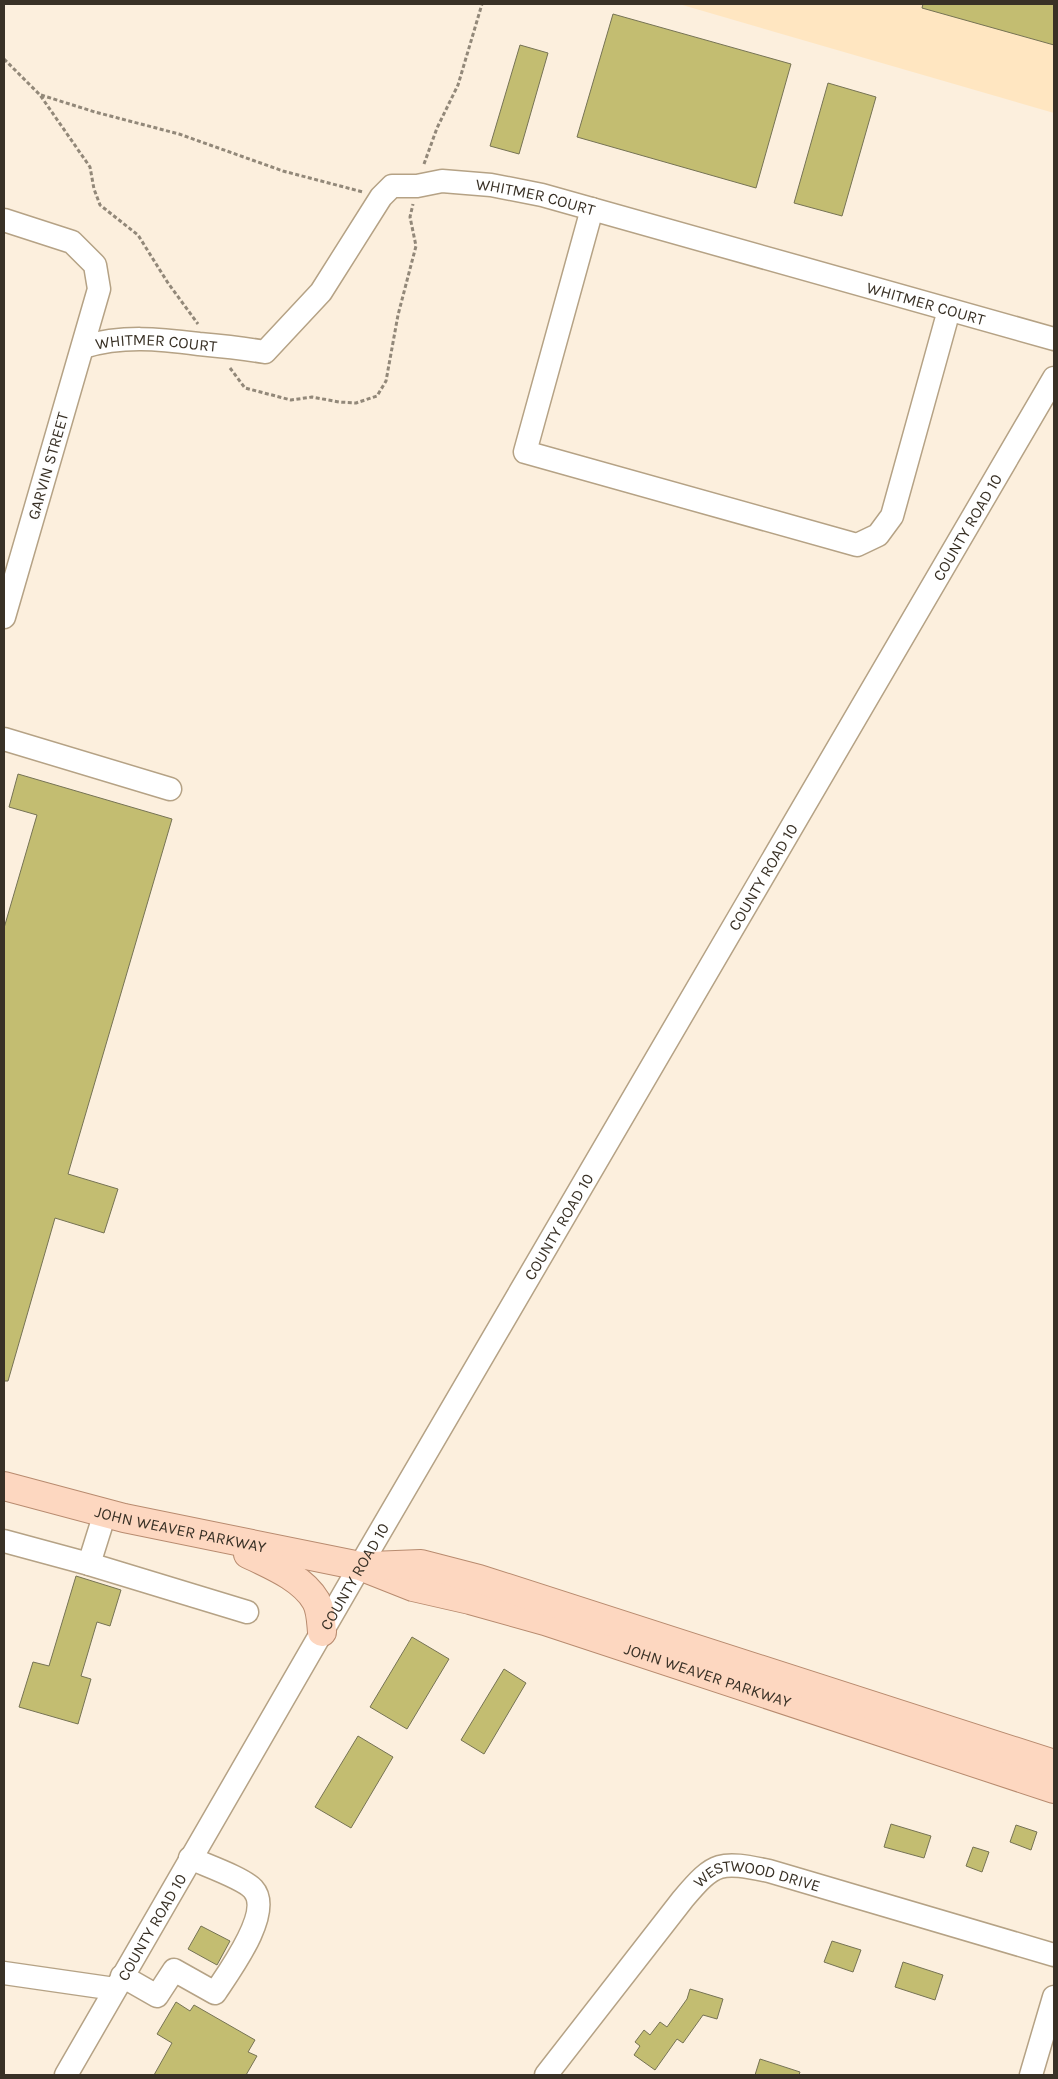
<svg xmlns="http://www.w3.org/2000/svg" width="1058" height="2079" viewBox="0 0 1058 2079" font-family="Karla,sans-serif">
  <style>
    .built { fill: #ffe6c1 }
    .building { fill: #c3bd71; stroke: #767354 }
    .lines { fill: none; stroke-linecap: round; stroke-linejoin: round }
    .minor-casing { stroke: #b5a285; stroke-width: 25 }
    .major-casing { stroke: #b88b6f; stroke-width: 30 }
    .path { stroke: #928879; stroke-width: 3; stroke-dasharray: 4 2.5; stroke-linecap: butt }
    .minor { stroke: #fff; stroke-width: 22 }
    .major { stroke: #fdd7c0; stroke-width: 28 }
    .labels { text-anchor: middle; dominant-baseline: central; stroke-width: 4; stroke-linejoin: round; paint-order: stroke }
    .street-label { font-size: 16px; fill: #393126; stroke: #fefefe }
  </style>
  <rect width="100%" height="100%" fill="#fcefdd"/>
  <path class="built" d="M 679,4 L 1054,4 L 1054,113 Z"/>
  <path class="building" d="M 923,4 L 1054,4 L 1054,45 L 922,8 Z
    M 613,14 L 791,64 L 756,188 L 577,137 Z
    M 520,45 L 548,53 L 519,154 L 490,146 Z
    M 828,83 L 876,97 L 842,216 L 794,203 Z
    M 18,774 L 172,819 L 68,1174 L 118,1189 L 104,1233 L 55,1218 L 8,1381 L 4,1381 L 4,928 L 37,815 L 9,807 Z
    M 76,1576 L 121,1590 L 110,1626 L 97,1622 L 81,1676 L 91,1679 L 78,1724 L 19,1707 L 33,1662 L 49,1666 Z
    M 412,1637 L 449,1659 L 407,1729 L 370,1707 Z
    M 504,1669 L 526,1683 L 484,1754 L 461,1740 Z
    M 358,1736 L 393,1757 L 351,1828 L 315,1807 Z
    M 891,1824 L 931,1836 L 924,1858 L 884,1847 Z
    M 1016,1825 L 1037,1832 L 1031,1850 L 1010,1842 Z
    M 973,1847 L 989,1852 L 982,1872 L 966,1866 Z
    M 201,1926 L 230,1941 L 217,1965 L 188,1949 Z
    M 832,1941 L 861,1950 L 853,1972 L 824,1962 Z
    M 903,1962 L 943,1975 L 935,2000 L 895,1987 Z
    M 690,1989 L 723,1999 L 717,2019 L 703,2015 L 683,2043 L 677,2039 L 655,2070 L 634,2055 L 640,2046 L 635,2042 L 644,2030 L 650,2035 L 660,2022 L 667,2027 L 687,1999 Z
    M 176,2002 L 190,2011 L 194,2005 L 255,2040 L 248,2052 L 257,2056 L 246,2075 L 154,2075 L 172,2043 L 157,2034 Z
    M 760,2059 L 800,2072 L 799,2075 L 755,2075 Z"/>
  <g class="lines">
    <g class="minor-casing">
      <g id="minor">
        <path d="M 592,209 L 525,452 L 857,545 L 878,535 L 892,516 L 949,310"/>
        <path d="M 4,220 L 72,242 L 95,265 L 99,289 L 4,617"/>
        <path id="s1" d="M 83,347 C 123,335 159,339 199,344 C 221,346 242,348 265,352 L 321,292 L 381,197 L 392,186 L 417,186 L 442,181 L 491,185 L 542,195 L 1054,339"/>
        <path d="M 4,739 L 170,789"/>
        <path d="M 105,1513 L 89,1564 L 247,1612"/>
        <path d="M 4,1541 L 89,1564"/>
        <path d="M 4,1973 L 115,1989"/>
        <path d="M 122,1976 L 157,1996 L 174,1970 L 215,1993 C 228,1973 274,1912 253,1889 C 243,1878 205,1865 190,1858"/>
        <path id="s2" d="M 66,2075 L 360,1566 L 1054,378"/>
        <path id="s3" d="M 546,2075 L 683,1899 C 715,1861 720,1861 769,1871 L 1054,1955"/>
        <path d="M 1031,2075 L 1054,1997"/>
      </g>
    </g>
    <g class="major-casing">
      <g id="major">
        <path id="s4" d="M 4,1486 L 124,1518 L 360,1566 L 413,1587 L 470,1600 L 545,1621 L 1054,1789"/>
        <path d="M 248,1554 C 271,1565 303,1578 316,1601 C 321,1610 321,1622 322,1632"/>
        <path d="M 371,1566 L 421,1564 L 479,1579 L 1054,1764"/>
      </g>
    </g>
    <path class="path" d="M 4,59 L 40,95 L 90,167 L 94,189 L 100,205 L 138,235 L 168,283 L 198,324
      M 41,95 L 95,112 L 179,134 L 283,171 L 363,192
      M 424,164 L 437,128 L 458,85 L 482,4
      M 230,368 L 245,388 L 291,400 L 312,397 L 339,402 L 356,403 L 377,396 L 386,381 L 398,315 L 416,246 L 410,217 L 413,204"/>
    <use href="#minor" class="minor"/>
    <use href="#major" class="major"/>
  </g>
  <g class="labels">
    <g class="street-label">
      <text stroke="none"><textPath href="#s1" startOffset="539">WHITMER COURT</textPath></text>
      <text stroke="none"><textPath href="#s1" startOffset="944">WHITMER COURT</textPath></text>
      <text stroke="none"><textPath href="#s1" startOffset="74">WHITMER COURT</textPath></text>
      <text transform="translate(48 466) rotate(-74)">GARVIN STREET</text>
      <text stroke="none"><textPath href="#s2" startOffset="1791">COUNTY ROAD 10</textPath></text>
      <text stroke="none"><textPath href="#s2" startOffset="1386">COUNTY ROAD 10</textPath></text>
      <text stroke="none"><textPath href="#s2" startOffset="981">COUNTY ROAD 10</textPath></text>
      <text stroke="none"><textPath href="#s4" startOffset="182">JOHN WEAVER PARKWAY</textPath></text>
      <text stroke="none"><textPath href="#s2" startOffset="576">COUNTY ROAD 10</textPath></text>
      <text stroke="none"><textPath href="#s4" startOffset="730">JOHN WEAVER PARKWAY</textPath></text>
      <text stroke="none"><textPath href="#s3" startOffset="309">WESTWOOD DRIVE</textPath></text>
      <text stroke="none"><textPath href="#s2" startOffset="171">COUNTY ROAD 10</textPath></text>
    </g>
  </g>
  <rect width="1058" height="2079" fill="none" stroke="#393126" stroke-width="10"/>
</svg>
